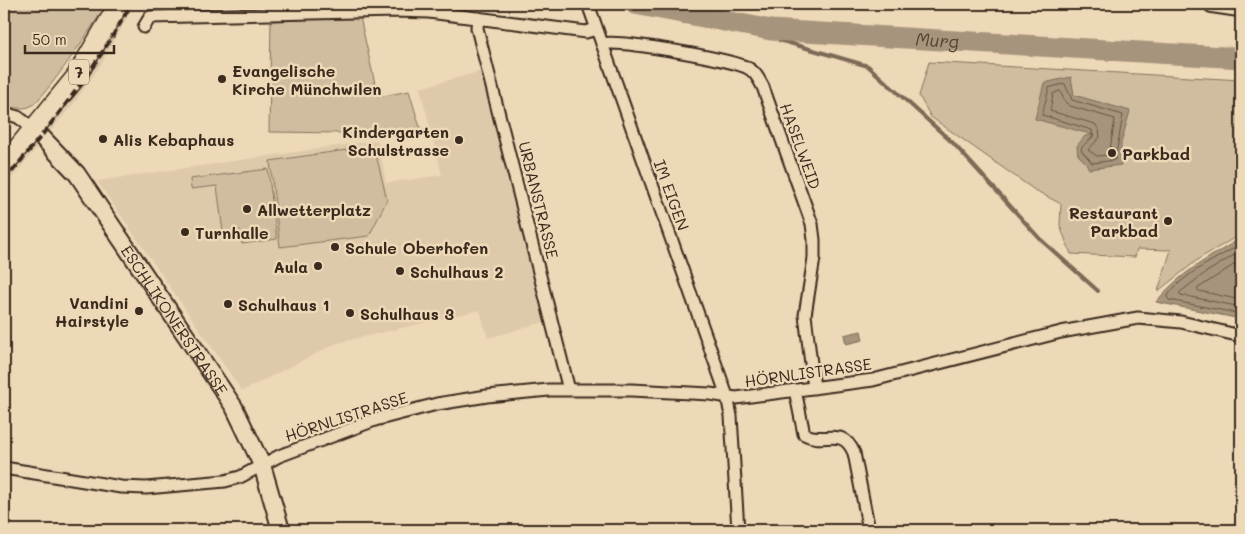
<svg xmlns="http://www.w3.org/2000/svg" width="1245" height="534" viewBox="0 0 1245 534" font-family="Mali,sans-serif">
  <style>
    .built { fill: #dec9aa }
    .green { fill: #d0bc9e; stroke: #86735e }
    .water { fill: #a7947b; stroke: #7c6a56 }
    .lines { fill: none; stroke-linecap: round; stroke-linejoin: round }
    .shore { stroke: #665443; stroke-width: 1 }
    .stream { stroke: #7c6a56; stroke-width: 4 }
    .river { stroke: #a7947b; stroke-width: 21 }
    .minor-casing { stroke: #3b2a1e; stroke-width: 15 }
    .secondary-casing { stroke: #3b2a1e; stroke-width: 20 }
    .primary-casing { stroke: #3b2a1e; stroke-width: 22 }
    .minor { stroke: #edd8b7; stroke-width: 11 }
    .secondary { stroke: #edd8b7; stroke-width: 16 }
    .primary { stroke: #edd8b7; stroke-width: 19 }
    .rail { stroke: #3b2a1e; stroke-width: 4; stroke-dasharray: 8 4; stroke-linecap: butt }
    .poi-dot { fill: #3b2a1e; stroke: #edd8b7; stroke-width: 2 }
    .labels { text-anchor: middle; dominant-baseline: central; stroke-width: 5; stroke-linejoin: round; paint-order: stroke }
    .shield { fill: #edd8b7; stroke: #705e4c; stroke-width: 1 }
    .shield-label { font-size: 15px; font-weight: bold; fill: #3b2a1e }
    .poi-label { font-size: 16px; font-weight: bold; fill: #3b2a1e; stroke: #edd8b7; text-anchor: start }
    .street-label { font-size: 16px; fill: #3b2a1e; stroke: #edd8b7 }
    .water-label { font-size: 18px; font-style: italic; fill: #564435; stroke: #edd8b7 }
  </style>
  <rect width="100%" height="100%" fill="#edd8b7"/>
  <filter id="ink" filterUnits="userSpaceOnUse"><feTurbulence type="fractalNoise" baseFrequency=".02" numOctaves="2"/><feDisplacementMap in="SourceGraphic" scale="10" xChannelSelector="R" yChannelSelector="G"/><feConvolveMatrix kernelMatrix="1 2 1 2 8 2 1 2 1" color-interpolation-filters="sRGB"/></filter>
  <g filter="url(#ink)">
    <path class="built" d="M 126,5 L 133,7 L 102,63 L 74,103 L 4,187 L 4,176 L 24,153 Z
      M 482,71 L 547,321 L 488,338 L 480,310 L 337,343 L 242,391 L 97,181 L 378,140 L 386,183 L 442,175 L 420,88 Z"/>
    <path class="green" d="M 4,4 L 106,4 C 98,20 43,100 31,106 C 24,110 11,107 4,107 Z
      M 360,17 L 378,97 L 409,91 L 422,134 L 269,132 L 271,21 Z
      M 929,62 L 1241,80 L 1241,234 L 1200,258 L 1158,291 L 1171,250 L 1137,249 L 1135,257 L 1071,254 L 1060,226 L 1061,204 L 1033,189 L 931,117 L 919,96 Z
      M 374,146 L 387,200 L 369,236 L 280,247 L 270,161 Z
      M 268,169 L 277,239 L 242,244 L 240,230 L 223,232 L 217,186 L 191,189 L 190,179 Z"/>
    <path class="water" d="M 1071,77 L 1074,95 L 1130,111 L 1121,143 L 1121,165 L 1089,169 L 1086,163 L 1078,155 L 1077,146 L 1085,136 L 1094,135 L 1035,119 L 1044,83 Z
      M 1241,238 L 1241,319 L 1156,302 C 1179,273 1210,257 1241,238 Z
      M 861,331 L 863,340 L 846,344 L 844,335 Z"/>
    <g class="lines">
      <path class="shore" d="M 1065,84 L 1072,100 L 1123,115 L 1115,160 L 1092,163 C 1081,147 1074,153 1093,137 L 1092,130 L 1042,115 L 1049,88 Z
        M 1060,91 L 1065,102 L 1070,106 L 1115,119 L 1109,155 L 1097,156 L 1088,150 L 1100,137 L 1099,130 L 1095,124 L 1050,111 L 1053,94 Z
        M 1241,244 C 1220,257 1180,275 1167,297 L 1169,300 L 1241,314
        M 1241,251 L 1205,273 L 1179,293 L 1181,295 L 1241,307
        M 1241,260 L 1197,289 L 1199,291 L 1241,300"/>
      <path class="stream" d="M 775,30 L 779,40 L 868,66 L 953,143 L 1040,239 L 1098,291"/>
      <path class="river" id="s1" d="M 635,4 L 771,30 L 1241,58"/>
      <g class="minor-casing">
        <path id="minor" d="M 588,4 L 727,396 L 731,416 L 738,530
          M 478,18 L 477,28 L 569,390
          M 144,27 L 150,17 L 396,11 L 429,12 L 586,32 L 596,29
          M 602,44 C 620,39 726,59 746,67 C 755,71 758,78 763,87 L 812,224 L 814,240 L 814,258 L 805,315 L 814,388
          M 4,113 L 18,117 L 34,129
          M 795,390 L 804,434 C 824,445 842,425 854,453 L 869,530
          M 4,468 L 121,487 L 146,488 L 225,481 L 240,477 L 279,456 L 375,420 L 437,404 L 487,396 L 549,390 L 631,390 L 710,394 L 736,398 L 873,380 L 1061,332 L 1138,318 L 1181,322 L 1241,336"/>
      </g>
      <g class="secondary-casing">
        <g id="secondary">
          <path d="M 1212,4 L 1239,8"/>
          <path id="s2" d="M 34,129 L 77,174 L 234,407 L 262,465 L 281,530"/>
        </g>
      </g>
      <g class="primary-casing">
        <path id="primary" d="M 4,165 L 76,77 L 119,4"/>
      </g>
      <use href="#minor" class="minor"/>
      <use href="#secondary" class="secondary"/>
      <use href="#primary" class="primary"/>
      <path class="rail" d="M 4,181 C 51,125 96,69 131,4"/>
    </g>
  </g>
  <g class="poi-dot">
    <circle cx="222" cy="79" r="5"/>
    <circle cx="103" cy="139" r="5"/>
    <circle cx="459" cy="140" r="5"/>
    <circle cx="1112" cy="153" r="5"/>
    <circle cx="247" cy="209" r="5"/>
    <circle cx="1168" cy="221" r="5"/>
    <circle cx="185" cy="232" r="5"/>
    <circle cx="335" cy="247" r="5"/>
    <circle cx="318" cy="266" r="5"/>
    <circle cx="400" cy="271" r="5"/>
    <circle cx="228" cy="304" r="5"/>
    <circle cx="139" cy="311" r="5"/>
    <circle cx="350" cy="313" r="5"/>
  </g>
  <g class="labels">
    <rect class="shield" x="69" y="59.5" width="20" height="25" rx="4"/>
    <g class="shield-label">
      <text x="79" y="72">7</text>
    </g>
    <g class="poi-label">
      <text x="232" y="70">Evangelische<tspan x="232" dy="18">Kirche Münchwilen</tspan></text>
      <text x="449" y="131" text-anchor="end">Kindergarten<tspan x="449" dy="18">Schulstrasse</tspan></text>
      <text x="113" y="139">Alis Kebaphaus</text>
      <text x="1122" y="153">Parkbad</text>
      <text x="257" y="209">Allwetterplatz</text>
      <text x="1158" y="212" text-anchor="end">Restaurant<tspan x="1158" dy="18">Parkbad</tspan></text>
      <text x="195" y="232">Turnhalle</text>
      <text x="345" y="247">Schule Oberhofen</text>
      <text x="308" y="266" text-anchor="end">Aula</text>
      <text x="410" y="271">Schulhaus 2</text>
      <text x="129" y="302" text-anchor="end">Vandini<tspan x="129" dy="18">Hairstyle</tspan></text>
      <text x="238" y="304">Schulhaus 1</text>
      <text x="360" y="313">Schulhaus 3</text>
    </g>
    <g class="street-label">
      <text transform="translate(801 146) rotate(70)">HASELWEID</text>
      <text transform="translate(672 195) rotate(70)">IM EIGEN</text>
      <text transform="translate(539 200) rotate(76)">URBANSTRASSE</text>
      <text stroke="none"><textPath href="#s2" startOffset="238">ESCHLIKONERSTRASSE</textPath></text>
      <text transform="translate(808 372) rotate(-8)">HÖRNLISTRASSE</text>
      <text transform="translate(346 416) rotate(-18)">HÖRNLISTRASSE</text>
    </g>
    <g class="water-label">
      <text stroke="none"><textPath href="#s1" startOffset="305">Murg</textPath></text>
    </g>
  </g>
  <rect width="1245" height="534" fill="none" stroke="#edd8b7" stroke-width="20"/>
  <rect x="10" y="10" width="1225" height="514" fill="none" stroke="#3b2a1e" stroke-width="2" filter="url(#ink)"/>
  <path d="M25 45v8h89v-8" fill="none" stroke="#3b2a1e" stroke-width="2.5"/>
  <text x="32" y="45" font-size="15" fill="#3b2a1e" stroke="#edd8b7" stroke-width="4" paint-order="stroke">50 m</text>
</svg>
